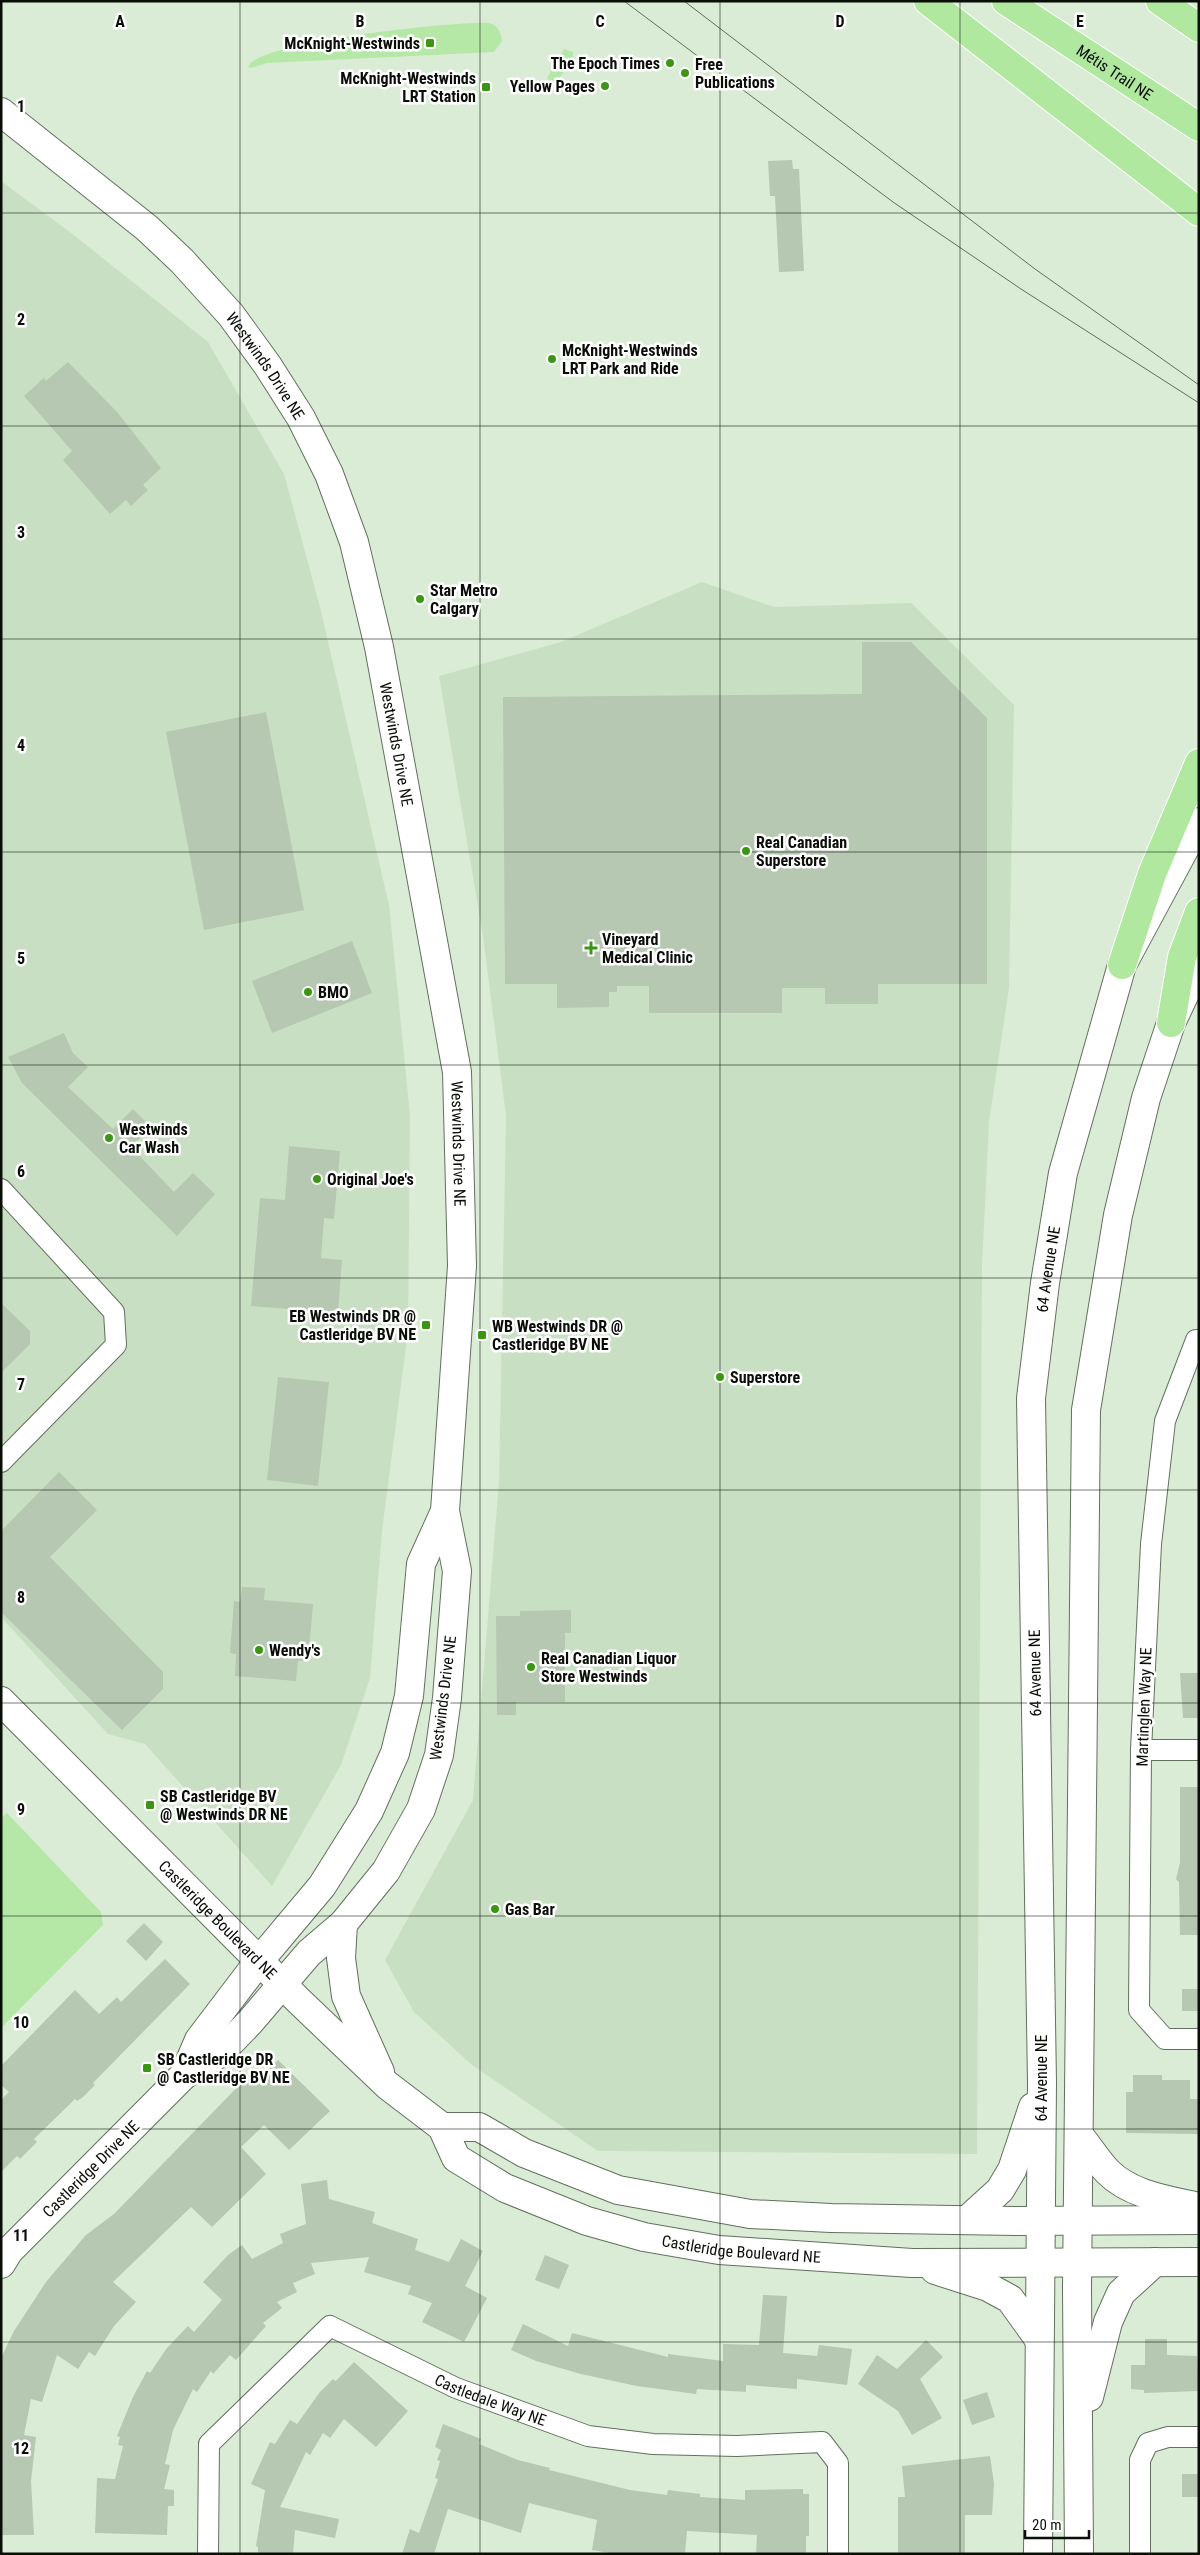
<svg xmlns="http://www.w3.org/2000/svg" width="1200" height="2555" viewBox="0 0 1200 2555" font-family="'Roboto Condensed',sans-serif">
  <style>
    .built { fill: #c9dfc3 }
    .green { fill: #b5e8a7 }
    .building { fill: #b6c7b2 }
    .lines { fill: none; stroke-linecap: round; stroke-linejoin: round }
    .street-casing { stroke: #61715d; stroke-width: 22 }
    .secondary-casing { stroke: #61715d; stroke-width: 30 }
    .primary-casing { stroke: #fff; stroke-width: 30 }
    .street { stroke: #fff; stroke-width: 20 }
    .secondary { stroke: #fff; stroke-width: 28 }
    .primary { stroke: #b0e8a0; stroke-width: 28 }
    .tram { stroke: #626c5f; stroke-width: 1 }
    .grid { fill: none; stroke: #090e07; stroke-width: 1; stroke-opacity: 0.55 }
    .poi-dot { fill: #3a9613; stroke: #fff; stroke-width: 2 }
    .labels { text-anchor: middle; dominant-baseline: central; stroke-width: 5; stroke-linejoin: round; paint-order: stroke }
    .poi-label { font-size: 16px; font-weight: bold; fill: #090e07; stroke: #fff; text-anchor: start }
    .street-label { font-size: 16px; fill: #090e07; stroke: #fff }
    .grid-label { font-size: 16px; text-anchor: middle; font-weight: bold; fill: #090e07; stroke: #fff; stroke-width: 5; stroke-linejoin: round; paint-order: stroke }
  </style>
  <rect width="100%" height="100%" fill="#daecd5"/>
  <path class="built" d="M 1,181 L 70,232 L 208,342 L 284,474 L 320,607 L 389,905 L 410,1115 L 408,1331 L 382,1531 L 370,1678 L 341,1765 L 272,1886 L 145,1744 L 108,1734 L 1,1617 Z
    M 702,582 L 774,607 L 911,603 L 1014,705 L 1009,988 L 989,1122 L 982,1266 L 977,2154 L 598,2151 L 472,2065 L 414,2012 L 385,1960 L 473,1800 L 499,1482 L 506,1116 L 483,936 L 439,676 L 561,642 Z"/>
  <path class="green" d="M 489,23 C 498,25 501,32 502,41 L 494,52 L 267,63 L 251,68 L 248,67 C 255,42 458,21 489,23 Z
    M 564,49 L 573,52 L 573,59 L 559,79 L 551,84 L 547,78 Z
    M 7,1813 L 101,1912 L 103,1925 L 1,2028 L 1,1818 Z"/>
  <path class="building" d="M 792,160 L 793,169 L 799,169 L 804,271 L 779,272 L 775,196 L 770,196 L 768,161 Z
    M 68,362 L 118,413 L 161,468 L 143,485 L 148,490 L 131,506 L 126,500 L 110,514 L 63,460 L 72,451 L 24,396 L 44,378 L 46,381 Z
    M 862,642 L 911,642 L 987,718 L 987,984 L 878,984 L 878,1004 L 825,1004 L 825,988 L 782,988 L 782,1013 L 649,1013 L 649,986 L 617,986 L 617,992 L 609,992 L 609,1007 L 557,1008 L 557,984 L 505,984 L 503,697 L 862,694 Z
    M 266,712 L 304,910 L 204,930 L 166,732 Z
    M 352,941 L 372,993 L 272,1033 L 252,981 Z
    M 64,1033 L 73,1053 L 88,1067 L 68,1087 L 113,1129 L 133,1109 L 151,1127 L 131,1147 L 174,1192 L 193,1173 L 215,1194 L 177,1236 L 22,1083 L 8,1057 Z
    M 289,1146 L 340,1151 L 334,1219 L 324,1218 L 321,1258 L 342,1260 L 338,1313 L 251,1306 L 260,1198 L 285,1200 Z
    M 1,1303 L 30,1331 L 30,1344 L 1,1373 Z
    M 278,1377 L 329,1382 L 318,1486 L 267,1480 Z
    M 59,1472 L 97,1510 L 50,1557 L 163,1672 L 163,1689 L 122,1730 L 1,1612 L 1,1531 Z
    M 242,1587 L 265,1588 L 264,1600 L 313,1604 L 308,1661 L 298,1661 L 296,1681 L 235,1676 L 236,1654 L 230,1653 L 234,1601 L 240,1602 Z
    M 571,1610 L 571,1633 L 565,1633 L 565,1702 L 516,1702 L 516,1715 L 497,1715 L 496,1616 L 520,1616 L 520,1611 Z
    M 1180,1673 L 1199,1673 L 1199,1718 L 1183,1718 Z
    M 1180,1787 L 1199,1787 L 1199,1935 L 1180,1935 L 1179,1882 L 1176,1879 L 1180,1863 Z
    M 144,1923 L 163,1942 L 146,1961 L 126,1941 Z
    M 165,1959 L 190,1984 L 93,2083 L 95,2085 L 83,2097 L 77,2101 L 75,2099 L 34,2139 L 37,2142 L 20,2159 L 17,2156 L 1,2172 L 1,2100 L 9,2092 L 1,2085 L 1,2066 L 75,1990 L 99,2014 L 117,1997 L 121,2002 Z
    M 1182,1989 L 1199,1989 L 1199,2011 L 1182,2011 Z
    M 278,2060 L 330,2111 L 289,2150 L 264,2125 L 241,2147 L 266,2174 L 212,2227 L 191,2207 L 113,2282 L 136,2302 L 114,2326 L 95,2356 L 89,2352 L 78,2369 L 57,2355 L 42,2402 L 31,2399 L 24,2435 L 36,2437 L 31,2481 L 34,2535 L 1,2535 L 1,2358 L 14,2331 L 46,2282 L 86,2235 L 114,2214 L 252,2072 L 259,2079 Z
    M 1133,2075 L 1162,2075 L 1162,2080 L 1190,2080 L 1190,2099 L 1199,2099 L 1199,2134 L 1126,2133 L 1126,2092 L 1133,2092 Z
    M 327,2180 L 329,2199 L 375,2212 L 372,2223 L 418,2239 L 415,2250 L 449,2262 L 461,2239 L 483,2251 L 465,2286 L 487,2298 L 464,2342 L 422,2322 L 432,2303 L 408,2294 L 411,2286 L 364,2272 L 369,2257 L 311,2263 L 315,2274 L 293,2283 L 297,2292 L 277,2302 L 282,2308 L 263,2323 L 266,2326 L 236,2360 L 230,2355 L 213,2374 L 211,2371 L 197,2392 L 193,2389 L 173,2430 L 165,2464 L 170,2465 L 164,2489 L 174,2490 L 174,2506 L 168,2506 L 167,2535 L 95,2533 L 97,2478 L 115,2479 L 123,2446 L 118,2445 L 120,2437 L 117,2436 L 133,2397 L 147,2371 L 150,2373 L 167,2348 L 188,2326 L 194,2332 L 222,2300 L 203,2282 L 228,2255 L 242,2245 L 252,2259 L 283,2243 L 280,2234 L 306,2224 L 301,2184 Z
    M 545,2255 L 569,2265 L 559,2289 L 535,2280 Z
    M 763,2295 L 787,2296 L 783,2353 L 817,2356 L 819,2345 L 852,2349 L 847,2385 L 797,2379 L 797,2389 L 746,2385 L 746,2392 L 697,2389 L 696,2394 L 637,2386 L 581,2374 L 536,2361 L 511,2350 L 523,2324 L 568,2346 L 572,2333 L 668,2357 L 668,2354 L 723,2361 L 723,2344 L 759,2345 Z
    M 1145,2339 L 1167,2339 L 1167,2355 L 1197,2356 L 1199,2391 L 1144,2393 L 1144,2390 L 1131,2389 L 1131,2365 L 1145,2365 Z
    M 926,2340 L 943,2357 L 920,2379 L 942,2418 L 912,2435 L 898,2411 L 858,2384 L 877,2355 L 897,2369 Z
    M 354,2362 L 408,2411 L 376,2447 L 344,2419 L 330,2438 L 323,2433 L 310,2455 L 306,2452 L 280,2507 L 339,2519 L 335,2538 L 295,2530 L 293,2554 L 258,2554 L 258,2547 L 256,2546 L 265,2490 L 251,2484 L 270,2442 L 275,2444 L 290,2420 L 297,2424 L 320,2392 L 333,2379 L 336,2381 Z
    M 987,2392 L 995,2417 L 972,2425 L 963,2400 Z
    M 443,2424 L 481,2439 L 479,2444 L 518,2460 L 550,2468 L 549,2470 L 630,2490 L 667,2495 L 668,2490 L 700,2494 L 700,2497 L 745,2500 L 745,2490 L 803,2489 L 803,2494 L 809,2494 L 809,2536 L 806,2536 L 806,2554 L 756,2554 L 757,2535 L 687,2531 L 685,2554 L 615,2554 L 592,2550 L 597,2520 L 529,2503 L 521,2533 L 448,2509 L 434,2554 L 402,2554 L 410,2529 L 419,2533 L 438,2479 L 435,2478 L 440,2461 L 437,2460 L 441,2450 L 435,2447 Z
    M 990,2456 L 994,2484 L 992,2515 L 965,2515 L 965,2554 L 898,2554 L 898,2497 L 905,2497 L 902,2466 Z
    M 1182,2474 L 1199,2474 L 1199,2497 L 1182,2497 Z"/>
  <g class="lines">
    <g class="street-casing">
      <g id="street">
        <path d="M 1,1189 L 114,1312 L 116,1345 L 1,1462"/>
        <path d="M 1199,1340 L 1196,1340 L 1165,1421 L 1151,1544 L 1141,1750 L 1139,2010 L 1165,2039 L 1199,2039"/>
        <path d="M 1141,1750 L 1199,1750"/>
        <path id="s1" d="M 208,2554 L 209,2444 L 330,2326 L 456,2388 L 588,2436 L 653,2444 L 737,2446 L 822,2442 L 838,2463 L 838,2554"/>
        <path d="M 1140,2554 L 1140,2460 L 1148,2443 L 1168,2437 L 1199,2437"/>
      </g>
    </g>
    <g class="secondary-casing">
      <g id="secondary">
        <path id="s2" d="M 1,112 L 147,228 L 182,261 L 231,315 L 268,366 L 301,418 L 329,474 L 354,542 L 379,647 L 457,1072 L 462,1266 L 445,1511 L 457,1571 L 447,1698 L 439,1755 L 421,1809 L 386,1871 L 343,1924 L 309,1953 L 250,2022 L 220,2053 L 184,2075 L 9,2251 L 1,2264"/>
        <path id="s3" d="M 1,1701 L 298,2000 L 387,2085 L 442,2127 L 456,2158 L 505,2188 L 587,2221 L 644,2237 L 719,2250 L 912,2263 L 1199,2262"/>
        <path d="M 343,1924 L 341,1958 L 346,1996 L 380,2072"/>
        <path d="M 184,2075 L 199,2040 L 259,1961 L 322,1886 L 369,1811 L 395,1753 L 409,1696 L 421,1564 L 445,1511"/>
        <path d="M 442,2127 L 479,2127 L 524,2153 L 618,2190 L 750,2214 L 831,2218 L 1016,2221 L 1199,2220"/>
        <path d="M 1079,2135 C 1089,2147 1097,2161 1108,2172 C 1131,2195 1168,2200 1199,2207"/>
        <path d="M 967,2220 L 1000,2190 L 1012,2170 L 1033,2107"/>
        <path d="M 935,2270 L 988,2287 L 1010,2299 L 1038,2338"/>
        <path d="M 1089,2397 L 1108,2322 L 1121,2293 L 1155,2262"/>
        <path id="s4" d="M 1038,2554 L 1042,2083 L 1031,1398 L 1045,1283 L 1063,1173 L 1122,965 L 1199,822"/>
        <path d="M 1079,2554 L 1077,2288 L 1086,1410 L 1118,1215 L 1146,1098 L 1171,1023 L 1199,964"/>
      </g>
    </g>
    <g class="primary-casing">
      <g id="primary">
        <path d="M 928,1 L 1199,212"/>
        <path id="s5" d="M 1006,1 L 1199,127"/>
        <path d="M 1160,1 L 1199,28"/>
        <path d="M 1122,965 L 1152,874 L 1199,763"/>
        <path d="M 1171,1023 L 1182,957 L 1199,912"/>
      </g>
    </g>
    <use href="#street" class="street"/>
    <use href="#secondary" class="secondary"/>
    <use href="#primary" class="primary"/>
    <path class="tram" d="M 624,1 L 893,202 L 1021,289 L 1199,403
      M 684,1 L 1035,269 L 1199,385"/>
  </g>
  <path class="grid" d="M 240,1 L 240,2554M 480,1 L 480,2554M 720,1 L 720,2554M 960,1 L 960,2554M 1,213 L 1199,213M 1,426 L 1199,426M 1,639 L 1199,639M 1,852 L 1199,852M 1,1065 L 1199,1065M 1,1278 L 1199,1278M 1,1490 L 1199,1490M 1,1703 L 1199,1703M 1,1916 L 1199,1916M 1,2129 L 1199,2129M 1,2342 L 1199,2342"/>
  <g class="poi-dot">
    <rect x="425" y="38" width="10" height="10" rx="2.5"/>
    <circle cx="670" cy="63" r="5"/>
    <circle cx="685" cy="73" r="5"/>
    <circle cx="605" cy="86" r="5"/>
    <rect x="481" y="82" width="10" height="10" rx="2.5"/>
    <circle cx="552" cy="359" r="5"/>
    <circle cx="420" cy="599" r="5"/>
    <circle cx="746" cy="851" r="5"/>
    <path d="M588.5 940.5h5v5h5v5h-5v5h-5v-5h-5v-5h5z"/>
    <circle cx="308" cy="992" r="5"/>
    <circle cx="109" cy="1138" r="5"/>
    <circle cx="317" cy="1179" r="5"/>
    <rect x="421" y="1320" width="10" height="10" rx="2.5"/>
    <rect x="477" y="1330" width="10" height="10" rx="2.5"/>
    <circle cx="720" cy="1377" r="5"/>
    <circle cx="259" cy="1650" r="5"/>
    <circle cx="531" cy="1667" r="5"/>
    <rect x="145" y="1800" width="10" height="10" rx="2.5"/>
    <circle cx="495" cy="1909" r="5"/>
    <rect x="142" y="2063" width="10" height="10" rx="2.5"/>
  </g>
  <g class="labels">
    <g class="poi-label">
      <text x="420" y="43" text-anchor="end">McKnight-Westwinds</text>
      <text x="660" y="63" text-anchor="end">The Epoch Times</text>
      <text x="695" y="64">Free<tspan x="695" dy="18">Publications</tspan></text>
      <text x="476" y="78" text-anchor="end">McKnight-Westwinds<tspan x="476" dy="18">LRT Station</tspan></text>
      <text x="595" y="86" text-anchor="end">Yellow Pages</text>
      <text x="562" y="350">McKnight-Westwinds<tspan x="562" dy="18">LRT Park and Ride</tspan></text>
      <text x="430" y="590">Star Metro<tspan x="430" dy="18">Calgary</tspan></text>
      <text x="756" y="842">Real Canadian<tspan x="756" dy="18">Superstore</tspan></text>
      <text x="602" y="939">Vineyard<tspan x="602" dy="18">Medical Clinic</tspan></text>
      <text x="318" y="992">BMO</text>
      <text x="119" y="1129">Westwinds<tspan x="119" dy="18">Car Wash</tspan></text>
      <text x="327" y="1179">Original Joe's</text>
      <text x="416" y="1316" text-anchor="end">EB Westwinds DR @<tspan x="416" dy="18">Castleridge BV NE</tspan></text>
      <text x="492" y="1326">WB Westwinds DR @<tspan x="492" dy="18">Castleridge BV NE</tspan></text>
      <text x="730" y="1377">Superstore</text>
      <text x="269" y="1650">Wendy's</text>
      <text x="541" y="1658">Real Canadian Liquor<tspan x="541" dy="18">Store Westwinds</tspan></text>
      <text x="160" y="1796">SB Castleridge BV<tspan x="160" dy="18">@ Westwinds DR NE</tspan></text>
      <text x="505" y="1909">Gas Bar</text>
      <text x="157" y="2059">SB Castleridge DR<tspan x="157" dy="18">@ Castleridge BV NE</tspan></text>
    </g>
    <g class="street-label">
      <text stroke="none"><textPath href="#s5" startOffset="130">Métis Trail NE</textPath></text>
      <text stroke="none"><textPath href="#s2" startOffset="369">Westwinds Drive NE</textPath></text>
      <text stroke="none"><textPath href="#s2" startOffset="774">Westwinds Drive NE</textPath></text>
      <text stroke="none"><textPath href="#s2" startOffset="1179">Westwinds Drive NE</textPath></text>
      <text stroke="none"><textPath href="#s4" startOffset="1286">64 Avenue NE</textPath></text>
      <text transform="translate(1035 1673) rotate(-91)">64 Avenue NE</text>
      <text transform="translate(443 1698) rotate(-83)">Westwinds Drive NE</text>
      <text transform="translate(1144 1707) rotate(-88)">Martinglen Way NE</text>
      <text stroke="none"><textPath href="#s3" startOffset="308">Castleridge Boulevard NE</textPath></text>
      <text transform="translate(1041 2078) rotate(-90)">64 Avenue NE</text>
      <text transform="translate(91 2169) rotate(-45)">Castleridge Drive NE</text>
      <text stroke="none"><textPath href="#s3" startOffset="951">Castleridge Boulevard NE</textPath></text>
      <text stroke="none"><textPath href="#s1" startOffset="456">Castledale Way NE</textPath></text>
    </g>
  </g>
  <g class="grid-label">
    <text x="120" y="27">A</text>
    <text x="360" y="27">B</text>
    <text x="600" y="27">C</text>
    <text x="840" y="27">D</text>
    <text x="1080" y="27">E</text>
    <text x="21" y="112">1</text>
    <text x="21" y="325">2</text>
    <text x="21" y="538">3</text>
    <text x="21" y="751">4</text>
    <text x="21" y="964">5</text>
    <text x="21" y="1177">6</text>
    <text x="21" y="1390">7</text>
    <text x="21" y="1603">8</text>
    <text x="21" y="1815">9</text>
    <text x="21" y="2028">10</text>
    <text x="21" y="2241">11</text>
    <text x="21" y="2454">12</text>
  </g>
  <rect width="1200" height="2555" fill="none" stroke="#090e07" stroke-width="5"/>
  <path d="M1025 2530v8h64v-8" fill="none" stroke="#090e07" stroke-width="2.5"/>
  <text x="1032" y="2530" font-size="15" fill="#090e07" stroke="#ffffff" stroke-width="4" paint-order="stroke">20 m</text>
</svg>
